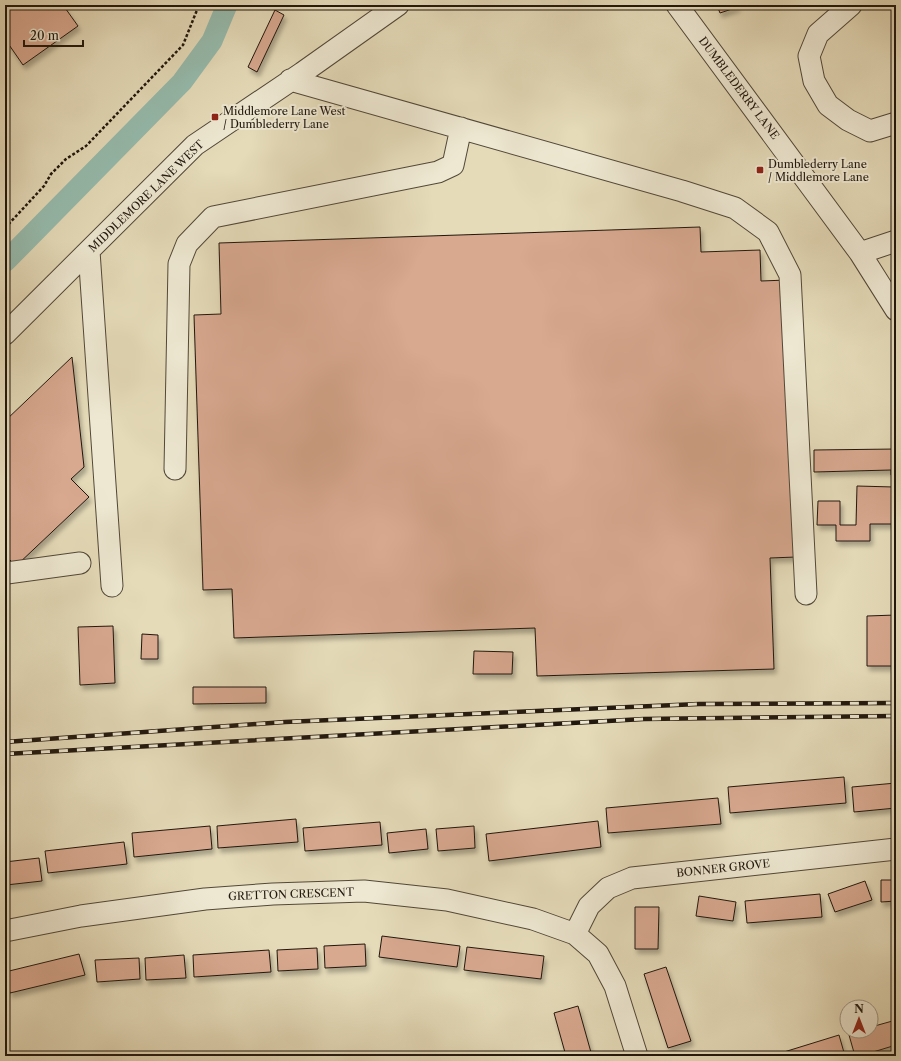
<svg xmlns="http://www.w3.org/2000/svg" width="901" height="1061" viewBox="0 0 901 1061" font-family="'Libre Caslon Text',serif">
  <style>
    .lines { fill: none; stroke-linecap: round; stroke-linejoin: round }
    .canal { stroke: #96bbad; stroke-width: 21 }
    .building { fill: #d8a88f; stroke: #20170e; filter: url(#shadow) }
    .minor-casing { stroke: #514839; stroke-width: 23 }
    .path { stroke: #20170e; stroke-width: 2.5; stroke-dasharray: 3 2; stroke-linecap: butt }
    .minor { stroke: #eee8d2; stroke-width: 21 }
    .rail-casing { stroke: #20170e; stroke-width: 4.5 }
    .rail { stroke: #eee8d2; stroke-width: 3; stroke-dasharray: 9; stroke-linecap: butt }
    .poi-dot { fill: #8f2418; stroke: #eee8d2; stroke-width: 1.5 }
    .labels { text-anchor: middle; dominant-baseline: central; stroke-width: 4; stroke-linejoin: round; paint-order: stroke }
    .street-label { font-size: 11px; fill: #20170e; stroke: #eee8d2 }
    .poi-label { font-size: 11px; fill: #20170e; stroke: #eee8d2; text-anchor: start }
  </style>
  <defs>
    <filter id="shadow"><feDropShadow dx="2.5" dy="4.5" stdDeviation="2" flood-color="#0004"/></filter>
  </defs>
  <rect width="100%" height="100%" fill="#e5dbb9"/>
  <filter id="stains"><feTurbulence type="fractalNoise" baseFrequency=".005" numOctaves="4"/><feColorMatrix values="0 0 0 0 .2 0 0 0 0 .09 0 0 0 0 .02 0 0 0 .5 -.17"/></filter>
  <radialGradient id="worn" r=".72"><stop offset=".6" stop-color="#630" stop-opacity="0"/><stop offset="1" stop-color="#630" stop-opacity=".3"/></radialGradient>
  <g class="lines">
    <path class="canal" d="M 5,262 L 182,82 L 212,41 L 227,5"/>
  </g>
  <path class="building" d="M 5,5 L 63,5 L 78,26 L 23,65 L 5,39 Z
    M 725,5 L 737,5 L 738,7 L 720,13 L 718,8 Z
    M 275,10 L 284,15 L 257,72 L 248,67 Z
    M 700,227 L 701,252 L 760,250 L 761,281 L 787,280 L 796,557 L 770,558 L 774,669 L 537,676 L 535,628 L 234,638 L 232,589 L 203,590 L 194,315 L 221,314 L 219,243 Z
    M 72,357 L 84,467 L 71,479 L 89,497 L 16,566 L 5,555 L 5,421 Z
    M 896,449 L 896,474 L 891,475 L 891,470 L 814,472 L 814,450 Z
    M 857,486 L 894,487 L 893,524 L 870,524 L 870,541 L 836,541 L 836,525 L 817,525 L 818,501 L 840,501 L 840,525 L 856,525 Z
    M 894,574 L 896,574 L 896,611 L 893,611 Z
    M 896,615 L 896,666 L 867,666 L 867,616 Z
    M 113,626 L 115,683 L 80,685 L 78,627 Z
    M 142,634 L 158,635 L 158,659 L 141,659 Z
    M 474,651 L 513,652 L 512,674 L 473,674 Z
    M 193,687 L 266,687 L 266,703 L 193,704 Z
    M 844,777 L 846,803 L 730,813 L 728,787 Z
    M 896,783 L 896,808 L 854,812 L 852,787 Z
    M 718,798 L 721,824 L 608,833 L 606,808 Z
    M 296,819 L 298,842 L 218,848 L 217,826 Z
    M 598,821 L 601,847 L 489,861 L 486,834 Z
    M 380,822 L 382,845 L 305,851 L 303,828 Z
    M 210,826 L 212,849 L 134,857 L 132,833 Z
    M 474,826 L 475,848 L 438,851 L 436,829 Z
    M 426,829 L 428,849 L 389,853 L 387,833 Z
    M 124,842 L 127,864 L 48,873 L 45,851 Z
    M 39,858 L 42,881 L 6,885 L 5,862 Z
    M 881,880 L 896,880 L 896,901 L 881,902 Z
    M 865,881 L 872,900 L 835,912 L 828,894 Z
    M 820,894 L 822,917 L 747,923 L 745,901 Z
    M 699,896 L 736,902 L 733,921 L 696,916 Z
    M 635,907 L 659,907 L 658,949 L 635,949 Z
    M 382,936 L 460,946 L 457,967 L 379,957 Z
    M 365,944 L 366,966 L 325,968 L 324,946 Z
    M 467,947 L 544,956 L 541,979 L 464,970 Z
    M 317,948 L 318,969 L 278,971 L 277,950 Z
    M 269,950 L 271,972 L 194,977 L 193,955 Z
    M 79,954 L 85,975 L 10,993 L 5,972 Z
    M 184,955 L 186,978 L 146,980 L 145,958 Z
    M 139,958 L 140,979 L 97,982 L 95,960 Z
    M 666,967 L 691,1041 L 668,1048 L 644,974 Z
    M 578,1006 L 592,1056 L 566,1056 L 554,1013 Z
    M 896,1020 L 896,1045 L 860,1056 L 855,1056 L 849,1035 L 860,1031 L 871,1031 L 871,1027 Z
    M 839,1035 L 845,1056 L 771,1056 Z"/>
  <g class="lines">
    <g class="minor-casing">
      <path id="minor" d="M 677,5 L 860,253 L 896,310
        M 851,5 L 818,34 L 809,56 L 814,81 L 828,105 L 848,120 L 870,131 L 896,123
        M 290,80 L 682,191 L 735,208 L 768,232 L 790,275 L 806,594
        M 89,251 L 112,586
        M 860,253 L 896,241
        M 5,334 L 195,145 L 302,73 L 398,5
        M 175,469 L 179,264 L 187,244 L 213,217 L 438,172 L 453,165 L 461,128
        M 5,572 L 7,573 L 80,563
        M 5,931 L 81,916 L 205,899 L 273,894 L 364,891 L 447,900 L 533,919 L 575,934 L 598,954 L 615,986 L 637,1056
        M 575,934 L 589,906 L 608,888 L 632,878 L 896,849"/>
    </g>
    <path class="path" d="M 5,228 L 44,186 L 51,174 L 66,159 L 86,146 L 183,45 L 199,5"/>
    <use href="#minor" class="minor"/>
    <g class="rail-casing">
      <path id="rail" d="M 5,742 L 285,722 L 699,704 L 896,703
        M 5,754 L 644,719 L 896,716"/>
    </g>
    <use href="#rail" class="rail"/>
  </g>
  <g class="poi-dot">
    <rect x="211" y="113" width="8" height="8" rx="2"/>
    <rect x="756" y="166" width="8" height="8" rx="2"/>
  </g>
  <g class="labels">
    <g class="street-label">
      <text transform="translate(739 88) rotate(53)">DUMBLEDERRY LANE</text>
      <text transform="translate(146 196) rotate(-44)">MIDDLEMORE LANE WEST</text>
      <text transform="translate(723 868) rotate(-6)">BONNER GROVE</text>
      <text transform="translate(291 894) rotate(-2)">GRETTON CRESCENT</text>
    </g>
    <g class="poi-label">
      <text x="223" y="111">Middlemore Lane West<tspan x="223" dy="13">/ Dumblederry Lane</tspan></text>
      <text x="768" y="164">Dumblederry Lane<tspan x="768" dy="13">/ Middlemore Lane</tspan></text>
    </g>
  </g>
  <rect width="901" height="1061" fill="none" stroke="#e5dbb9" stroke-width="20"/>
  <rect x="6" y="6" width="889" height="1049" fill="none" stroke="#20170e" stroke-width="2"/>
  <rect x="10" y="10" width="881" height="1041" fill="none" stroke="#20170e"/>
  <g transform="translate(859 1019)"><circle r="19" fill="#eee8d2" stroke="#9c9484"/>
  <path d="M0-3L7 15L0 10L-7 15Z" fill="#8f2418"/>
  <text y="-6" font-size="11" font-weight="bold" text-anchor="middle" fill="#20170e">N</text>
  </g>
  <path d="M24 40v6h59v-6" fill="none" stroke="#20170e" stroke-width="2"/>
  <text x="30" y="40" font-size="12" fill="#20170e" stroke="#eee8d2" stroke-width="3" paint-order="stroke">20 m</text>
  <rect width="100%" height="100%" filter="url(#stains)"/>
  <rect width="100%" height="100%" fill="url(#worn)"/>
</svg>
